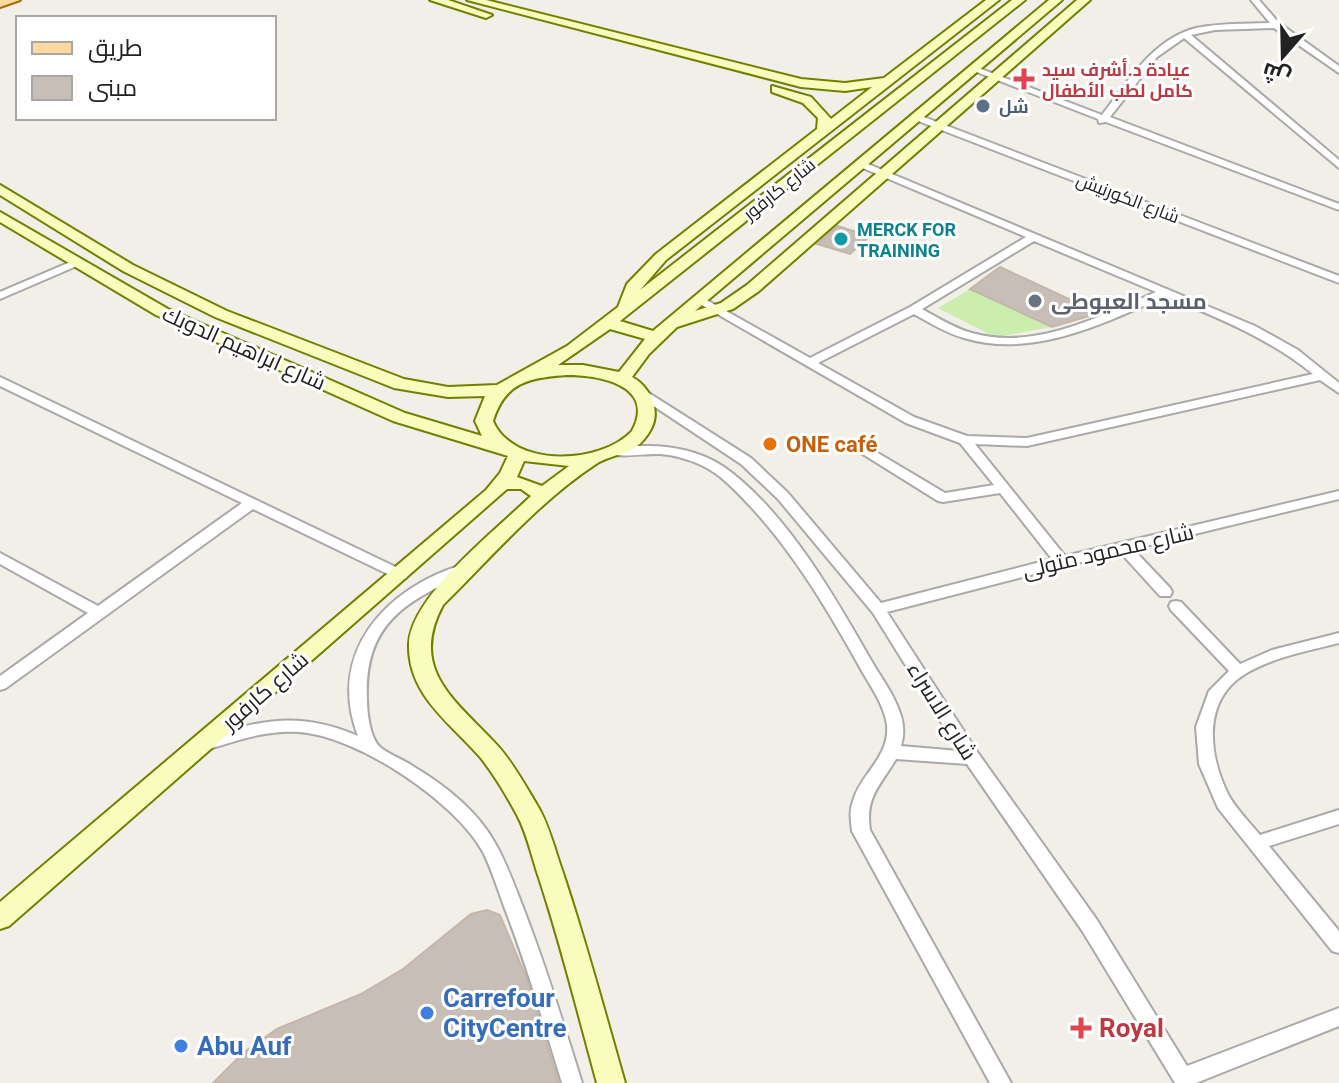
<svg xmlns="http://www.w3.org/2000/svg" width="1339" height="1083" viewBox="0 0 1339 1083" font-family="Roboto,Cairo,sans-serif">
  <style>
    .grass { fill: #cbedad }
    .building { fill: #c7bfb7; stroke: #c5b6aa; stroke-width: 2 }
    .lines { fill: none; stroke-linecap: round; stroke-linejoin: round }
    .street-casing { stroke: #a9a9a9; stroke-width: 4 }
    .secondary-casing { stroke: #708100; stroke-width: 4 }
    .primary-casing { stroke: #9f6e00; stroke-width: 4 }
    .street { fill: #fff; fill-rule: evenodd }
    .secondary { fill: #f8fcbc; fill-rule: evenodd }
    .primary { fill: #ffd8a0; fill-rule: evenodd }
    .health-dot { fill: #e0444e; stroke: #fff; stroke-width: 3 }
    .service-dot { fill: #5c6f8a; stroke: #fff; stroke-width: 3 }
    .culture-dot { fill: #0f9aa8; stroke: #fff; stroke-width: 3 }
    .worship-dot { fill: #6b7280; stroke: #fff; stroke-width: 3 }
    .food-dot { fill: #e8710a; stroke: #fff; stroke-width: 3 }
    .shop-dot { fill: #3f7fe0; stroke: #fff; stroke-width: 3 }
    .labels { text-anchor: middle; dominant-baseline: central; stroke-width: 6; stroke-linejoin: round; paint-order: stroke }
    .far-health-label { font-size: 18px; font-weight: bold; fill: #be3a42; stroke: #fff; text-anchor: start }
    .far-service-label { font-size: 18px; font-weight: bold; fill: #4e5e75; stroke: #fff; text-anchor: start }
    .far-street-label { font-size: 18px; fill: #222; stroke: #fff }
    .far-culture-label { font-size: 18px; font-weight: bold; fill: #0d838f; stroke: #fff; text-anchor: start }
    .worship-label { font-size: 22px; font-weight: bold; fill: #5b616d; stroke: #fff; text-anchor: start }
    .street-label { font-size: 22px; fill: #222; stroke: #fff }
    .food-label { font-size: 22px; font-weight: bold; fill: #c56008; stroke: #fff; text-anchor: start }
    .near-shop-label { font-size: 26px; font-weight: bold; fill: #366cbe; stroke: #fff; text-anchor: start }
    .near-health-label { font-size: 26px; font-weight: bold; fill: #be3a42; stroke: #fff; text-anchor: start }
  </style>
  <rect width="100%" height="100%" fill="#f2efe8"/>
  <path class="grass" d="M 970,289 L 1052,327 L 1003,336 L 989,334 L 938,308 Z"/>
  <path class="building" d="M 837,226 L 870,236 L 850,254 L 817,244 Z
    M 1000,267 L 1099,313 L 1052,327 L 970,289 Z
    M 487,910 L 500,915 L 526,977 L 559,1083 L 213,1083 L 243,1053 L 277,1029 L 361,994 L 403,969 L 471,914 Z"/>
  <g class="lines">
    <g class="street-casing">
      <path id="street" d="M 1251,0 L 1259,0 L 1279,23 L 1339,66 L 1339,73 L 1274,28 L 1215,30 L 1191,35 L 1339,160 L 1339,168 L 1184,38 L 1157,57 L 1110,117 L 1339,204 L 1339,210 L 1106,122 L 1099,123 L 1098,119 L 969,69 L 976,67 L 1102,115 C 1128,81 1153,39 1196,28 C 1220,23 1245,24 1270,23 Z
        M 916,114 L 1339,276 L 1339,283 L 913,119 L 913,115 Z
        M 861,161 L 1255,326 L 1298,350 L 1339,383 L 1339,393 L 1320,380 L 1027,446 L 975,444 L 1065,556 L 1339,491 L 1339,499 L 1133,549 L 1170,588 L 1172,592 L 1170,596 L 1160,596 L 1120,552 L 887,612 L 978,753 L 1097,920 L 1187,1066 L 1339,1008 L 1339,1026 L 1196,1083 L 1175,1083 L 1083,932 L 967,764 L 896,759 C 880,786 865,797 870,830 L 1011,1083 L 990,1083 L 852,831 C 851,821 849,811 853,801 C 861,773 890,757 887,725 C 884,703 868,683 858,664 C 827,609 795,555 752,508 C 737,492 721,474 701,465 C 688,459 674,455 660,454 C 646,453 616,459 607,452 C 615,445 630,446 642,446 C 670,445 701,451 724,467 C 786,511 835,597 872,662 C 882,679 895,696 901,716 C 904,726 904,736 901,746 L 959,751 L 873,613 L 778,499 L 741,464 L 634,393 L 636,390 L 644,390 L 751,458 L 788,493 L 881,603 L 1052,559 L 1000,493 L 943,502 L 938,501 L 845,443 L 851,439 L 856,440 L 945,493 L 994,485 L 960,443 L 906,423 L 693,300 L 699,297 L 703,298 L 810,358 L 910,307 L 1026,237 L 858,166 L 858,162 ZM 1034,241 L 1156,292 C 1101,316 1034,351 972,333 C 954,328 938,318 922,309 ZM 1166,296 C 1218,318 1269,338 1313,374 L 1027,438 L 967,436 L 914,417 L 818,363 L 914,314 C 930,323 946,333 964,338 C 1033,359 1104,323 1166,296 Z
        M 75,260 L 79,261 L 79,265 L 0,299 L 0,292 Z
        M 0,377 L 406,572 L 408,575 L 406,578 L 396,578 L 253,509 L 6,688 L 0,690 L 0,676 L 88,613 L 0,564 L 0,553 L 98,606 L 242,503 L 0,386 Z
        M 462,565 L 467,567 L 469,570 L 467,573 C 405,602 364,623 367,700 C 367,713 370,738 380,747 C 388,754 402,759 411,765 C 443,784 477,810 495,843 C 507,864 515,887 524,910 C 546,967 564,1025 582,1083 L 562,1083 C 544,1024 527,966 505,909 C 498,890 492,870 483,852 C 455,801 356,735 298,732 C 267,730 238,740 209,749 L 203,747 L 201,743 L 203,739 C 260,719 301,711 358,736 C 326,653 386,588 462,565 Z
        M 1176,601 L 1181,602 L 1240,664 L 1272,650 L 1339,633 L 1339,643 C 1308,651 1273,657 1245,674 C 1201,701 1209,757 1229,796 C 1237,810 1250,823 1260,835 L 1339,810 L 1339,824 L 1269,846 L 1339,931 L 1339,953 L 1332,951 L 1218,808 L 1199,764 L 1196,727 L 1209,691 L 1229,671 L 1171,610 L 1169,606 L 1171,602 Z"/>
    </g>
    <g class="secondary-casing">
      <path id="secondary" d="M 430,0 L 448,0 L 492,15 L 486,18 Z
        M 467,0 L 486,0 L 801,79 L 845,83 L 884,78 L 986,0 L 999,0 L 666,260 L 640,290 L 1012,0 L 1025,0 L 620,321 L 653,331 L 1049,0 L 1062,0 L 695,311 L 721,303 L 747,285 L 1077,0 L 1090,0 L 759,291 L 733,309 L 677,327 L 649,354 L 632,377 C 650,387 661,410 651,429 C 635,458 616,451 596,464 C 538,502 492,557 443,605 C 408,670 456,701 496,744 C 512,761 525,785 537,805 C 549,824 555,851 563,873 C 586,942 605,1013 625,1083 L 597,1083 C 578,1014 561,945 539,878 C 532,858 527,833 517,815 C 507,796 494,775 481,758 C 451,723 407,695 409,643 C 412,595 496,530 531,496 L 521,489 L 507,489 L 9,926 L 0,929 L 0,902 L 486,490 L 500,473 L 508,456 L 393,421 L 156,315 L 0,222 L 0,212 L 168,309 L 405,413 L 482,436 L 475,421 L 485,396 L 448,397 L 394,388 L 215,317 L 123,271 L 0,195 L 0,185 L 133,265 L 227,311 L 404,379 L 448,387 L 497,385 L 567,346 L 618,307 L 627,284 L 656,254 L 817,129 L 818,118 L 803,103 L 772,92 L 772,86 L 811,97 L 831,119 L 872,87 L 845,91 L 801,87 ZM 610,329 L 645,339 L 619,372 L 583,365 L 558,365 ZM 566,375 C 597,375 657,384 632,431 C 600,465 513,468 493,421 C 505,382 529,378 566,375 ZM 524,461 L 569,466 L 542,486 L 517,477 Z"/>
    </g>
    <g class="primary-casing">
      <path id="primary" d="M 0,0 L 20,0 L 0,7 Z"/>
    </g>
    <use href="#street" class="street"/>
    <use href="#secondary" class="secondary"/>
    <use href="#primary" class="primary"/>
  </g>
  <g class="health-dot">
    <path d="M1020 67h8v8h8v8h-8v8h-8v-8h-8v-8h8z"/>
    <path d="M1077 1016h8v8h8v8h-8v8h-8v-8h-8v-8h8z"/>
  </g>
  <circle class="service-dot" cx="983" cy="106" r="8"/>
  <circle class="culture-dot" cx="841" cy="239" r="8"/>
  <circle class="worship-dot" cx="1035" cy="301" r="8"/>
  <circle class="food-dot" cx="770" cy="444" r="8"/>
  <g class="shop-dot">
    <circle cx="427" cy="1013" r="8"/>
    <circle cx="181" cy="1046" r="8"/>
  </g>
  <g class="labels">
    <g class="far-health-label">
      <text x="1042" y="69">عيادة د.أشرف سيد<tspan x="1042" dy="21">كامل لطب الأطفال</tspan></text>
    </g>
    <g class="far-service-label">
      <text x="999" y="106">شل</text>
    </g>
    <g class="far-street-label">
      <text transform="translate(779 189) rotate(-39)">شارع كارفور</text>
      <text transform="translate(1128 198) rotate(21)">شارع الكورنيش</text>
    </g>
    <g class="far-culture-label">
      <text x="857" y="229">MERCK FOR<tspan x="857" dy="21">TRAINING</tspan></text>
    </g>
    <g class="worship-label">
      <text x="1051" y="301">مسجد العيوطى</text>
    </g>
    <g class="street-label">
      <text transform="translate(244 348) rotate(24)">شارع ابراهيم الدوبك</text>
      <text transform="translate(1108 551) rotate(-13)">شارع محمود متولى</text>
      <text transform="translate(265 691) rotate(-41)">شارع كارفور</text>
      <text transform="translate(942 711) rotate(58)">شارع الاسراء</text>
    </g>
    <g class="food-label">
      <text x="786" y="444">ONE café</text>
    </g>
    <g class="near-shop-label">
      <text x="443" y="998">Carrefour<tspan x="443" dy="30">CityCentre</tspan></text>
      <text x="197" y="1046">Abu Auf</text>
    </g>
    <g class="near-health-label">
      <text x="1099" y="1028">Royal</text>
    </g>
  </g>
  <rect x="16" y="16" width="260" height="104" fill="#ffffff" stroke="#a7a7a7" stroke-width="2"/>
  <rect x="32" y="42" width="40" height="12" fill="#ffd8a0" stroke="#a7a7a7" stroke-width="2"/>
  <text x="88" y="56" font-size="24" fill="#222222">طريق</text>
  <rect x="32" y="76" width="40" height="24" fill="#c7bfb7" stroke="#a7a7a7" stroke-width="2"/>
  <text x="88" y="96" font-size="24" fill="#222222">مبنى</text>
  <g transform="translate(1283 56) rotate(200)" stroke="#ffffff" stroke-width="6" paint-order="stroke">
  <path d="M0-6L14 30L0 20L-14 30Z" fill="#222222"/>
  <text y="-12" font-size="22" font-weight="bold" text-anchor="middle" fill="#222222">ش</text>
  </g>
</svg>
